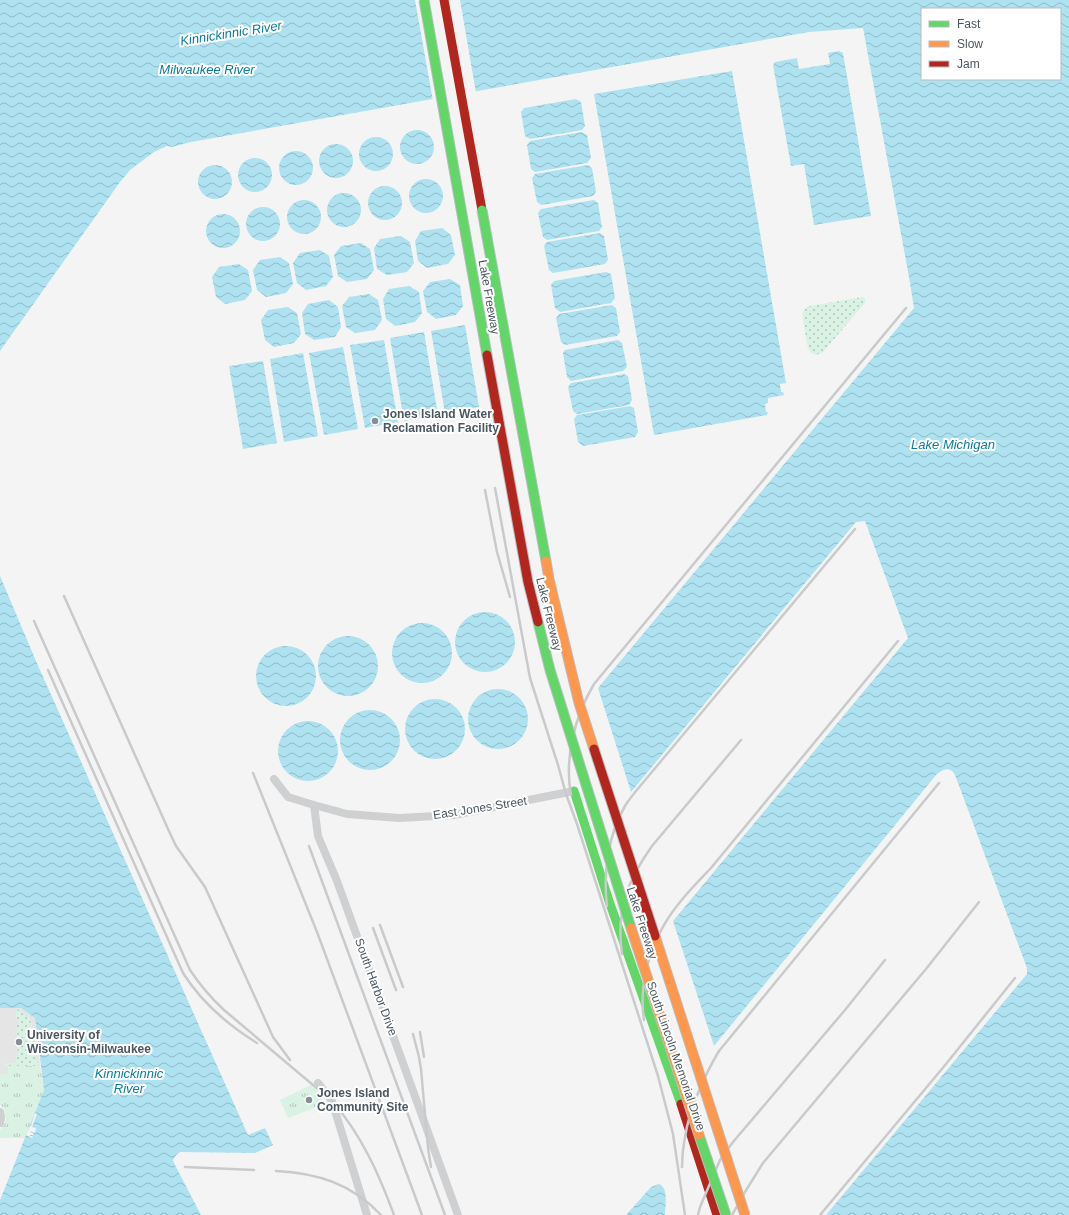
<svg xmlns="http://www.w3.org/2000/svg" width="1069" height="1215" viewBox="0 0 1069 1215" font-family="Helvetica,sans-serif">
  <style>
    .education { fill: #e6e5e6 }
    .grass { fill: url(#grass-dots) }
    .park { fill: url(#park-tufts) }
    .water { fill: url(#water-waves); fill-rule: evenodd }
    .pier { fill: #f4f4f4 }
    .lines { fill: none; stroke-linecap: round; stroke-linejoin: round }
    .street { stroke: #ced0d2; stroke-width: 8 }
    .fast { stroke: #63d668; stroke-width: 9 }
    .jam { stroke: #b3261e; stroke-width: 9 }
    .rail { stroke: #c9cacc; stroke-width: 2.5 }
    .fast-bridge-casing { stroke: #b9bec3; stroke-width: 11; stroke-linecap: butt }
    .slow-bridge-casing { stroke: #b9bec3; stroke-width: 11; stroke-linecap: butt }
    .jam-bridge-casing { stroke: #b9bec3; stroke-width: 11; stroke-linecap: butt }
    .fast-bridge { stroke: #63d668; stroke-width: 9 }
    .slow-bridge { stroke: #ff974d; stroke-width: 9 }
    .jam-bridge { stroke: #b3261e; stroke-width: 9 }
    .poi-dot { fill: #868d94; stroke: #fff; stroke-width: 1.5 }
    .labels { text-anchor: middle; dominant-baseline: central; stroke-width: 4; stroke-linejoin: round; paint-order: stroke }
    .street-label { font-size: 12px; fill: #4a5661; stroke: #fff }
    .poi-label { font-size: 12px; font-weight: bold; fill: #4a5661; stroke: #fff; text-anchor: start }
    .water-label { font-size: 13px; font-style: italic; fill: #0c7c9b; stroke: #fff }
  </style>
  <defs>
    <pattern id="grass-dots" width="8" height="8" patternUnits="userSpaceOnUse"><rect width="8" height="8" fill="#d9f2e3"/><path d="M2 2h.1M6 6h.1" fill="none" stroke="#b2c7bb" stroke-width="1.8" stroke-linecap="round"/></pattern>
    <pattern id="park-tufts" width="24" height="20" patternUnits="userSpaceOnUse"><rect width="24" height="20" fill="#d9f2e3"/><path d="M3 7l-1-3M5 7V3M7 7l1-3M15 17l-1-3M17 17v-4M19 17l1-3" fill="none" stroke="#b2c7bb"/></pattern>
    <pattern id="water-waves" width="16" height="10" patternUnits="userSpaceOnUse"><rect width="16" height="10" fill="#aee2f0"/><path d="M0 5q4-4 8 0t8 0" fill="none" stroke="#90bac6"/></pattern>
  </defs>
  <rect width="100%" height="100%" fill="#f4f4f4"/>
  <path class="education" d="M 0,1008 L 21,1008 L 35,1018 L 40,1066 L 8,1066 L 8,1074 L 0,1074 Z"/>
  <path class="grass" d="M 862,297 L 865,298 L 865,303 L 823,352 L 816,355 C 813,354 810,353 809,350 C 807,345 802,316 803,312 C 804,308 807,307 810,306 Z
    M 16,1010 L 19,1010 L 30,1019 L 35,1052 L 34,1052 L 35,1060 L 37,1060 L 38,1066 L 6,1066 L 6,1065 L 4,1065 L 5,1063 L 16,1063 L 16,1055 L 18,1054 L 16,1035 L 18,1019 L 16,1018 Z"/>
  <path class="park" d="M 8,1066 L 40,1066 L 44,1090 L 25,1138 L 0,1138 L 0,1130 L 5,1123 L 6,1119 L 4,1109 L 0,1104 L 0,1074 L 8,1074 Z
    M 311,1085 C 317,1091 321,1096 325,1104 L 288,1118 L 280,1100 Z"/>
  <path class="water" d="M 0,0 L 1069,0 L 1069,1215 L 826,1215 L 1027,974 L 1027,968 L 955,775 C 950,766 943,769 936,775 L 714,1046 L 673,921 L 908,638 L 865,521 L 856,522 L 631,792 L 598,688 L 914,308 L 909,277 L 863,28 L 809,32 L 191,142 L 172,147 L 167,146 L 154,152 L 130,170 L 120,182 L 0,351 ZM 922,9 L 1060,9 L 1060,79 L 922,79 Z
    M 839,51 L 843,53 L 871,216 L 814,225 L 804,164 L 791,166 L 773,65 L 775,62 L 797,58 L 799,69 L 830,64 L 828,53 Z
    M 732,71 L 786,383 L 780,384 L 781,392 L 783,392 L 784,395 L 768,398 L 768,403 L 765,404 L 766,412 L 768,412 L 767,415 L 654,435 L 594,94 Z
    M 576,99 L 581,102 L 585,126 L 582,130 L 530,139 L 525,136 L 521,112 L 524,108 Z
    M400 147a17 17 0 1 1 34 0a17 17 0 1 1-34 0Z
    M 582,132 L 587,135 L 591,158 L 587,163 L 535,172 L 531,169 L 527,145 L 530,141 Z
    M359 154a17 17 0 1 1 34 0a17 17 0 1 1-34 0Z
    M319 161a17 17 0 1 1 34 0a17 17 0 1 1-34 0Z
    M279 168a17 17 0 1 1 34 0a17 17 0 1 1-34 0Z
    M238 175a17 17 0 1 1 34 0a17 17 0 1 1-34 0Z
    M 588,165 L 592,168 L 596,192 L 593,196 L 541,205 L 537,202 L 532,178 L 535,174 Z
    M198 182a17 17 0 1 1 34 0a17 17 0 1 1-34 0Z
    M409 196a17 17 0 1 1 34 0a17 17 0 1 1-34 0Z
    M368 203a17 17 0 1 1 34 0a17 17 0 1 1-34 0Z
    M327 210a17 17 0 1 1 34 0a17 17 0 1 1-34 0Z
    M 594,200 L 598,203 L 602,227 L 599,231 L 547,240 L 543,237 L 538,213 L 541,209 Z
    M287 217a17 17 0 1 1 34 0a17 17 0 1 1-34 0Z
    M246 224a17 17 0 1 1 34 0a17 17 0 1 1-34 0Z
    M206 231a17 17 0 1 1 34 0a17 17 0 1 1-34 0Z
    M 442,228 L 451,235 L 455,255 L 448,264 L 427,268 L 418,261 L 415,241 L 421,231 Z
    M 600,233 L 604,236 L 608,260 L 605,264 L 553,273 L 549,270 L 544,246 L 547,242 Z
    M 401,236 L 410,242 L 414,263 L 407,272 L 387,275 L 377,269 L 374,248 L 380,239 Z
    M 361,243 L 370,249 L 374,270 L 367,279 L 347,282 L 338,276 L 334,255 L 341,246 Z
    M 320,250 L 329,256 L 333,277 L 326,286 L 306,290 L 297,283 L 293,263 L 300,253 Z
    M 280,257 L 289,263 L 293,284 L 286,293 L 266,297 L 257,290 L 253,270 L 260,260 Z
    M 239,264 L 248,270 L 252,291 L 245,300 L 225,304 L 216,297 L 212,277 L 219,267 Z
    M 606,272 L 611,274 L 615,298 L 611,303 L 560,312 L 555,308 L 551,285 L 554,281 Z
    M 450,279 L 460,285 L 463,306 L 456,315 L 436,319 L 427,312 L 423,291 L 430,282 Z
    M 409,286 L 419,292 L 422,313 L 415,322 L 395,326 L 386,319 L 383,299 L 389,289 Z
    M 369,294 L 378,300 L 382,320 L 375,330 L 355,333 L 346,327 L 342,306 L 349,297 Z
    M 329,300 L 338,307 L 341,327 L 335,337 L 314,340 L 305,334 L 302,313 L 308,304 Z
    M 612,305 L 616,308 L 620,332 L 617,336 L 565,345 L 561,342 L 556,318 L 559,314 Z
    M 288,307 L 297,313 L 301,334 L 294,343 L 274,347 L 265,340 L 261,320 L 268,310 Z
    M 465,325 L 479,407 L 445,413 L 431,331 Z
    M 424,332 L 438,415 L 404,421 L 390,338 Z
    M 384,340 L 398,422 L 365,428 L 350,345 Z
    M 618,340 L 622,343 L 627,367 L 623,371 L 571,381 L 567,377 L 563,353 L 565,350 Z
    M 343,347 L 358,429 L 324,435 L 309,353 Z
    M 303,353 L 318,436 L 284,442 L 270,359 Z
    M 263,361 L 277,443 L 243,449 L 229,366 Z
    M 624,374 L 628,376 L 632,400 L 629,405 L 577,414 L 573,411 L 568,387 L 571,383 Z
    M 630,406 L 634,408 L 638,432 L 635,437 L 583,446 L 578,442 L 574,419 L 577,415 Z
    M 0,576 L 36,661 L 248,1135 L 265,1128 L 273,1145 L 255,1153 L 180,1152 L 177,1154 L 173,1160 L 174,1163 L 201,1215 L 0,1215 L 0,1200 L 44,1090 L 35,1018 L 21,1008 L 0,1008 Z
    M455 642a30 30 0 1 1 60 0a30 30 0 1 1-60 0Z
    M392 653a30 30 0 1 1 60 0a30 30 0 1 1-60 0Z
    M318 666a30 30 0 1 1 60 0a30 30 0 1 1-60 0Z
    M256 676a30 30 0 1 1 60 0a30 30 0 1 1-60 0Z
    M468 719a30 30 0 1 1 60 0a30 30 0 1 1-60 0Z
    M405 729a30 30 0 1 1 60 0a30 30 0 1 1-60 0Z
    M340 740a30 30 0 1 1 60 0a30 30 0 1 1-60 0Z
    M278 751a30 30 0 1 1 60 0a30 30 0 1 1-60 0Z
    M 659,1184 C 669,1188 665,1206 665,1215 L 626,1215 L 651,1187 Z"/>
  <path class="pier" d="M 415,0 L 460,0 L 476,93 L 433,101 Z
    M 35,1113 L 37,1114 L 32,1127 L 36,1128 L 35,1133 L 31,1131 L 30,1132 L 34,1134 L 33,1135 L 29,1135 L 33,1137 L 32,1138 L 26,1135 L 30,1126 L 31,1126 Z"/>
  <g class="lines">
    <path class="street" d="M 274,779 L 288,797 L 314,805 L 347,814 L 399,818 L 454,815 L 574,791
      M 314,805 L 318,836 L 337,881 L 458,1215
      M 318,1083 L 332,1101 L 367,1215
      M 0,1112 L 1,1117 L 0,1123"/>
    <path class="fast" d="M 574,791 L 609,901 L 681,1104"/>
    <path class="jam" d="M 444,0 L 482,210
      M 681,1104 L 717,1215"/>
    <path class="rail" d="M 495,488 L 530,678 L 558,765 L 566,794 L 577,824 L 658,1076 L 673,1134 L 685,1215
      M 485,490 L 497,552 L 510,597
      M 64,596 L 168,829 L 176,846 L 205,887 L 273,1037 L 290,1060
      M 34,621 L 190,970 C 200,985 211,998 224,1010 L 332,1101 C 361,1134 379,1174 394,1215
      M 48,670 L 183,973 C 202,1003 228,1025 257,1043
      M 253,773 L 317,932 L 422,1215
      M 571,795 C 564,757 575,716 594,684 L 906,308
      M 309,846 L 445,1215
      M 607,906 C 603,873 608,835 625,806 C 628,801 632,796 636,791 L 855,529
      M 380,925 L 403,987
      M 373,928 L 396,990
      M 622,954 C 616,911 627,881 652,846 L 741,740
      M 644,1020 C 639,988 648,952 664,925 C 676,904 694,886 711,868 L 898,641
      M 420,1032 L 424,1057
      M 413,1034 L 419,1057 L 421,1069 L 428,1148 L 431,1167
      M 185,1167 L 254,1170
      M 682,1167 C 682,1157 683,1147 685,1137 C 689,1110 705,1074 719,1051 L 939,783
      M 276,1171 C 318,1173 352,1184 381,1215
      M 698,1215 L 700,1207 L 720,1160 L 733,1142 L 845,1010 L 885,960
      M 732,1215 L 745,1192 L 763,1163 L 926,969 L 979,902
      M 820,1215 L 946,1064 L 1015,978"/>
    <g class="fast-bridge-casing">
      <path id="fast-bridge" d="M 424,0 L 487,355
        M 482,210 L 546,561
        M 538,622 L 550,670 L 631,928
        M 699,1135 L 726,1215"/>
    </g>
    <g class="slow-bridge-casing">
      <path id="slow-bridge" d="M 546,561 L 549,579 L 579,703 L 594,749
        M 631,928 L 699,1135
        M 655,936 L 745,1215"/>
    </g>
    <g class="jam-bridge-casing">
      <path id="jam-bridge" d="M 487,355 L 528,582 L 538,622
        M 594,749 L 655,936"/>
    </g>
    <use href="#fast-bridge" class="fast-bridge"/>
    <use href="#slow-bridge" class="slow-bridge"/>
    <use href="#jam-bridge" class="jam-bridge"/>
  </g>
  <g class="poi-dot">
    <circle cx="375" cy="421" r="4"/>
    <circle cx="19" cy="1042" r="4"/>
    <circle cx="309" cy="1100" r="4"/>
  </g>
  <g class="labels">
    <g class="street-label">
      <text transform="translate(489 297) rotate(80)">Lake Freeway</text>
      <text transform="translate(549 614) rotate(76)">Lake Freeway</text>
      <text transform="translate(480 808) rotate(-9)">East Jones Street</text>
      <text transform="translate(642 923) rotate(72)">Lake Freeway</text>
      <text transform="translate(376 987) rotate(70)">South Harbor Drive</text>
      <text transform="translate(676 1056) rotate(71)">South Lincoln Memorial Drive</text>
    </g>
    <g class="poi-label">
      <text x="383" y="414">Jones Island Water<tspan x="383" dy="14">Reclamation Facility</tspan></text>
      <text x="27" y="1035">University of<tspan x="27" dy="14">Wisconsin-Milwaukee</tspan></text>
      <text x="317" y="1093">Jones Island<tspan x="317" dy="14">Community Site</tspan></text>
    </g>
    <g class="water-label">
      <text transform="translate(231 33) rotate(-9)">Kinnickinnic River</text>
      <text x="207" y="69">Milwaukee River</text>
      <text x="953" y="444">Lake Michigan</text>
      <text x="129" y="1073">Kinnickinnic<tspan x="129" dy="15">River</tspan></text>
    </g>
  </g>
  <rect x="921" y="8" width="140" height="72" fill="#ffffff" stroke="#b7bbc0"/>
  <rect x="929" y="21" width="20" height="6" fill="#63d668" stroke="#b7bbc0"/>
  <text x="957" y="28" font-size="12" fill="#4a5661">Fast</text>
  <rect x="929" y="41" width="20" height="6" fill="#ff974d" stroke="#b7bbc0"/>
  <text x="957" y="48" font-size="12" fill="#4a5661">Slow</text>
  <rect x="929" y="61" width="20" height="6" fill="#b3261e" stroke="#b7bbc0"/>
  <text x="957" y="68" font-size="12" fill="#4a5661">Jam</text>
</svg>
